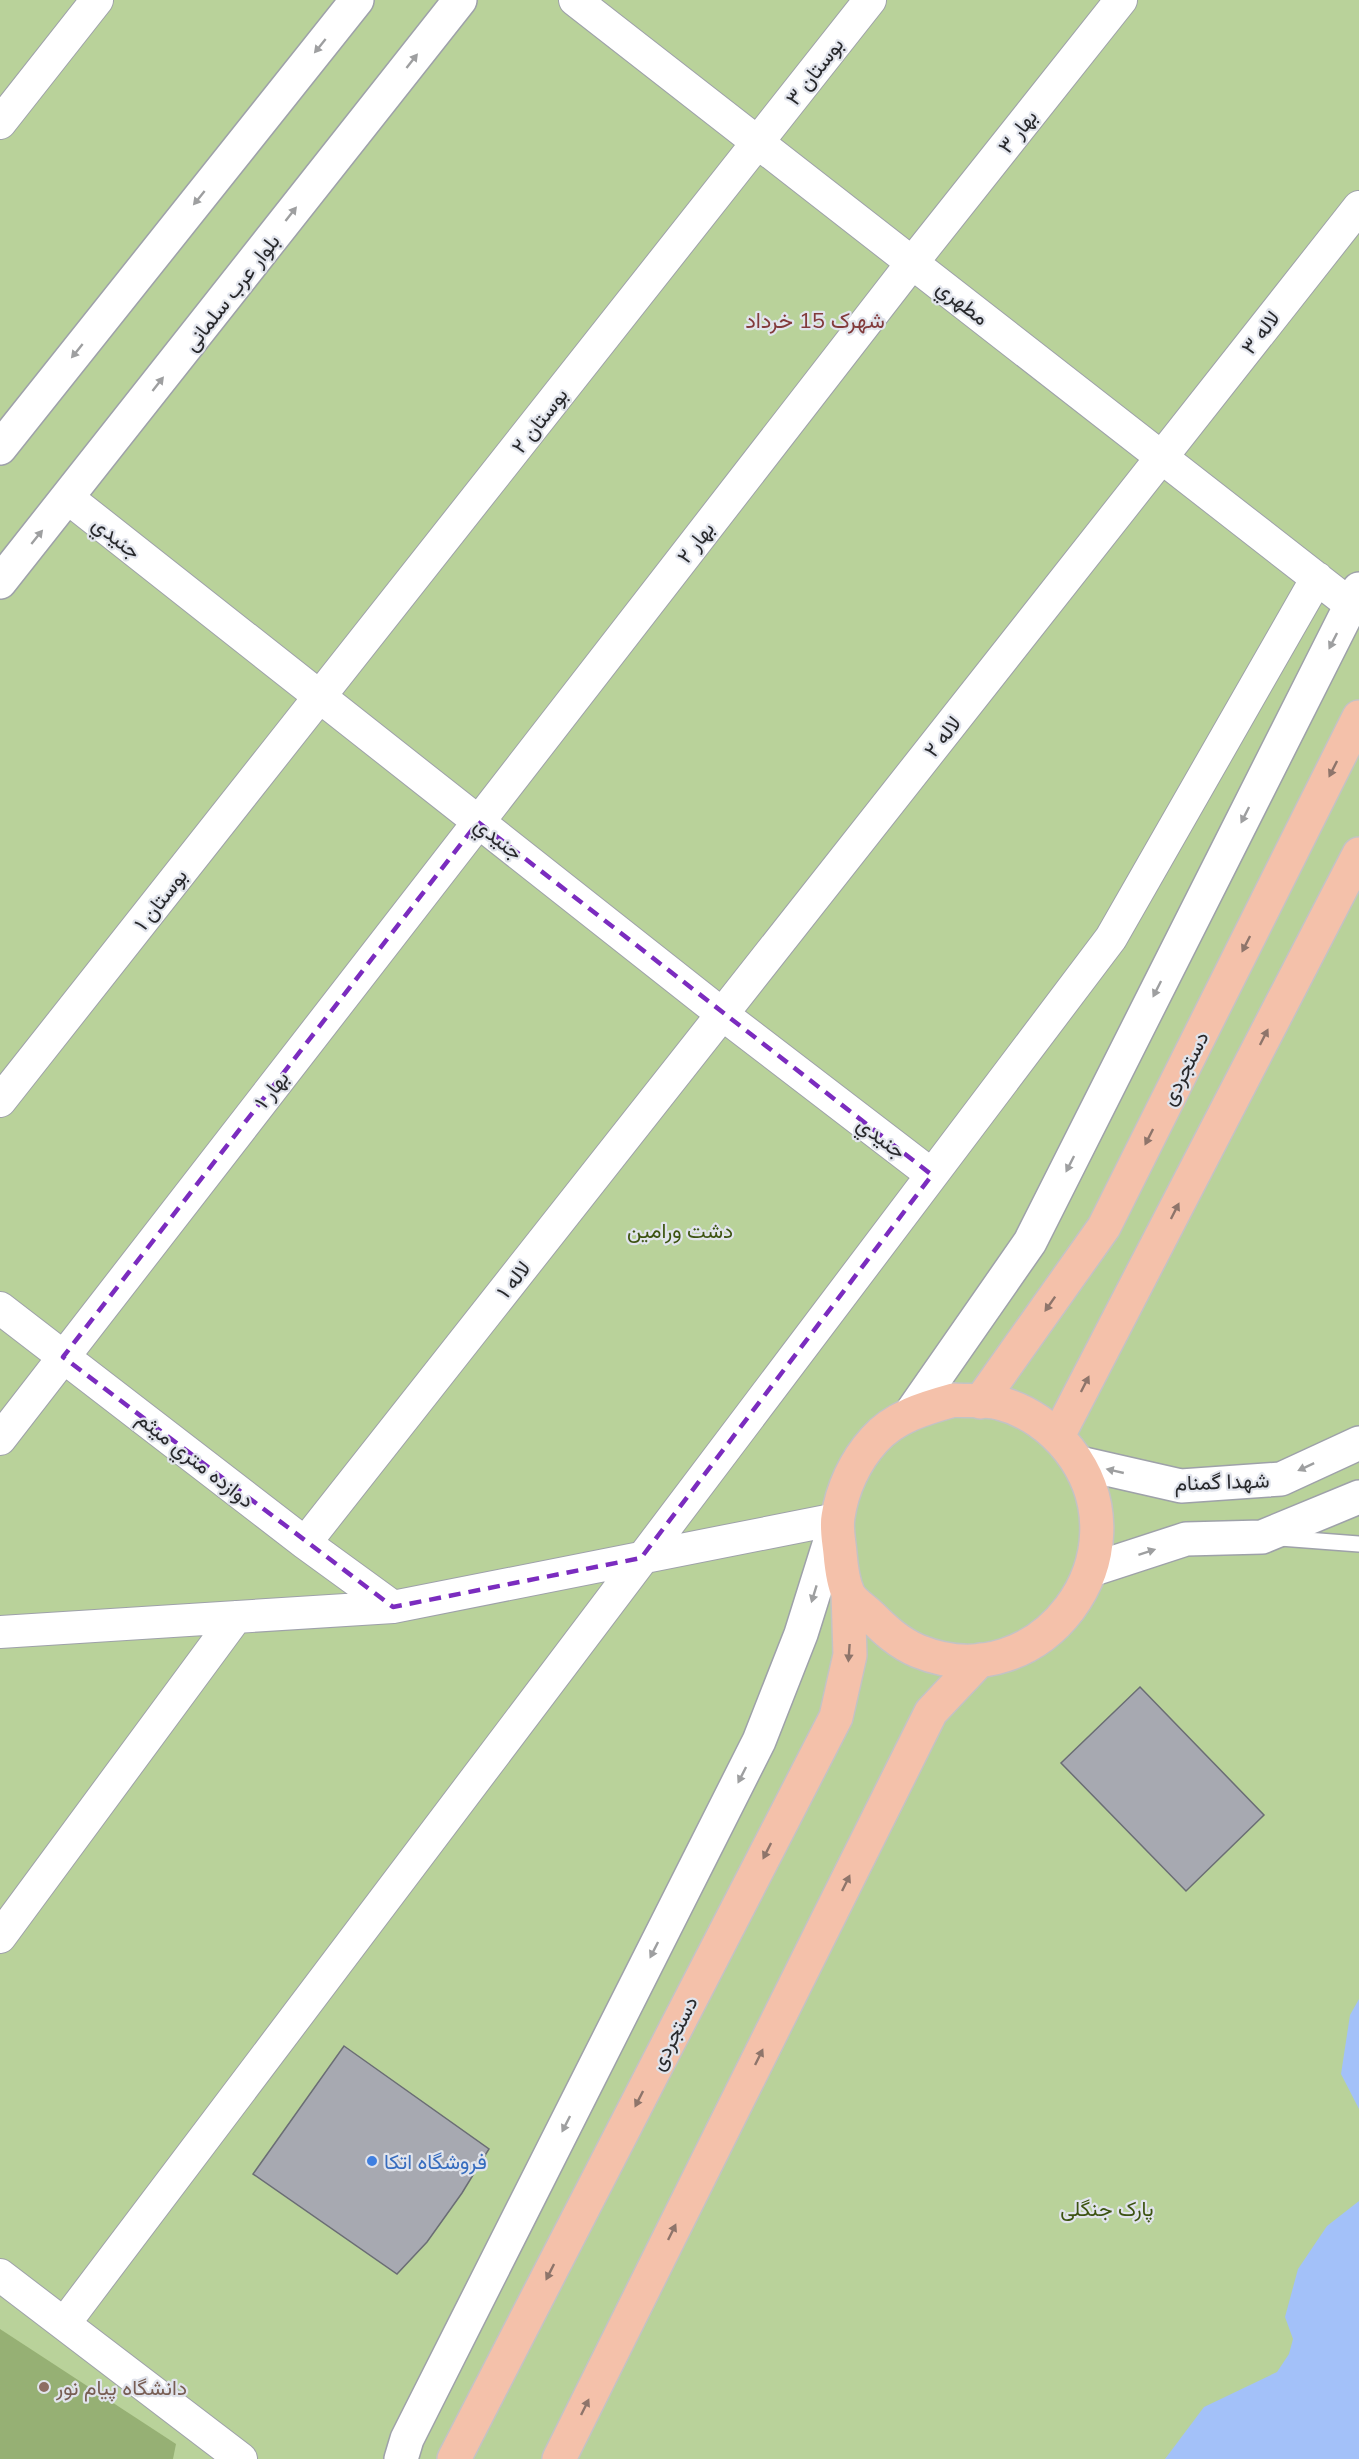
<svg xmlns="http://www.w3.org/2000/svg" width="1359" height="2459" viewBox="0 0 1359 2459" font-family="Mulish,Vazirmatn,sans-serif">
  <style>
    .green { fill: #b9d29a }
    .forest { fill: #96b074 }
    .water { fill: #a3c1f9 }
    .building { fill: #a7a9b1; stroke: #6a6d74; stroke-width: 1.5 }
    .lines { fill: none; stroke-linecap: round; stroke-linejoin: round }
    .service-casing { stroke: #9ea1a9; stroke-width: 18 }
    .minor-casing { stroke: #9ea1a9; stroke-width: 34 }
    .tertiary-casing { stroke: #9ea1a9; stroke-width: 36 }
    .primary-casing { stroke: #c3c3c4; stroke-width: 36 }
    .service { stroke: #fff; stroke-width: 15 }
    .minor { stroke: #fff; stroke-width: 32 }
    .tertiary { stroke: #fff; stroke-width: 33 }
    .primary { stroke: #f4c1aa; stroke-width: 33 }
    .oneway { fill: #9e9fa0 }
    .oneway2 { fill: #8e756b }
    .marked { fill: none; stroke: #7b2cbf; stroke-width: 4.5; stroke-dasharray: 12 8; stroke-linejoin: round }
    .shop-dot { fill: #3f7fe0; stroke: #e1e4ec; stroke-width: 2 }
    .education-dot { fill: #8d6e63; stroke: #e1e4ec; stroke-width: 2 }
    .labels { text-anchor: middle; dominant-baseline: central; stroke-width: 4.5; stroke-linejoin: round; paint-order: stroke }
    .street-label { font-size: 21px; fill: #28292c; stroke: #e1e4ec }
    .park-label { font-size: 21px; fill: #3c5311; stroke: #e1e4ec }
    .shop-label { font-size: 21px; fill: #366cbe; stroke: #e1e4ec; text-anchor: start }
    .education-label { font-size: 21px; fill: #785e54; stroke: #e1e4ec; text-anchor: start }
    .neighbourhood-label { font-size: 22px; fill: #823a3b; stroke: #e1e4ec }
  </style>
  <rect width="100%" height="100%" fill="#e1e4ec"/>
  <path class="green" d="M 0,0 L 1359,0 L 1359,2459 L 0,2459 Z"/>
  <path class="forest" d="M 0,2329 L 176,2444 L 173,2459 L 0,2459 Z"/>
  <path class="water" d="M 1359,1999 L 1359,2109 L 1341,2074 L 1350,2015 Z
    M 1359,2201 L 1359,2459 L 1165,2459 L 1204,2407 L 1277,2372 L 1289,2354 L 1293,2339 L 1285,2317 L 1298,2269 L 1327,2226 Z"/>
  <path class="building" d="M 1140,1687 L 1264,1815 L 1186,1891 L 1061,1763 Z
    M 344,2046 L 489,2149 L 462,2193 L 427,2242 L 397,2274 L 253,2174 Z"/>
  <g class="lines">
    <g class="service-casing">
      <path id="service" d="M 1280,1538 L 1359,1544"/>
    </g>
    <g class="minor-casing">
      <path id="minor" d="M 575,0 L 1351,605
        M 0,123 L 97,0
        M 68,498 L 722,1014 L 932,1175
        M 0,1101 L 870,0
        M 0,1308 L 305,1543 L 393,1607
        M 0,1439 L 912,263 L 1121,0
        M 305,1543 L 1359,207
        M 0,1632 L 393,1607 L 837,1519
        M 0,1937 L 236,1617
        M 0,2275 L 241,2459
        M 64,2324 L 1111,938 L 1317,578"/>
    </g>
    <g class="tertiary-casing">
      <path id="tertiary" d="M 0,448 L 357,0
        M 0,582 L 460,0
        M 911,1413 L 1030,1242 L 1359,589
        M 1080,1463 L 1181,1486 L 1281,1479 L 1359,1443
        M 1091,1570 L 1186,1539 L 1262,1537 L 1359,1497
        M 401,2459 L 407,2439 L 759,1741 L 801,1634 L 837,1519"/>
    </g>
    <g class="primary-casing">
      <path id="primary" d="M 954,1400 C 968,1401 985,1400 999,1403 C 1027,1410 1052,1428 1069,1450 C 1150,1554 1040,1701 918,1651 C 899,1643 885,1630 871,1616 C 864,1609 852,1602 848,1593 C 843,1582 841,1565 840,1553 C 839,1542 836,1528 838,1517 C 842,1489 855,1461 874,1440 C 894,1417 925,1408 954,1400 Z
        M 980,1402 L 1104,1227 L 1359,717
        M 1058,1436 L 1359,854
        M 454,2459 L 836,1717 L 850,1655 L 848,1594
        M 559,2459 L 931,1712 L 980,1660"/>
    </g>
    <use href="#service" class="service"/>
    <use href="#minor" class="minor"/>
    <use href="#tertiary" class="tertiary"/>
    <use href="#primary" class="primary"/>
  </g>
  <defs><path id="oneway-solid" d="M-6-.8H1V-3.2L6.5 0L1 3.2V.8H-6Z" transform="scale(1.5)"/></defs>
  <g class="oneway">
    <use href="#oneway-solid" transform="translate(320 46) rotate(129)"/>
    <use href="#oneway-solid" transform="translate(412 61) rotate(-52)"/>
    <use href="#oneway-solid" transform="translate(199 198) rotate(129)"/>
    <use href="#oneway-solid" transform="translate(291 214) rotate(-52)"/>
    <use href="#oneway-solid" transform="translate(77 351) rotate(129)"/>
    <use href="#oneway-solid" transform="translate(158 384) rotate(-52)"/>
    <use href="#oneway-solid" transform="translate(37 537) rotate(-51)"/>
    <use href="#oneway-solid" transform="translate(1333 641) rotate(117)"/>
    <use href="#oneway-solid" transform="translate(1245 815) rotate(117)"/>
    <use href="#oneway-solid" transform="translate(1157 989) rotate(117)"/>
    <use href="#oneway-solid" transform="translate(1070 1164) rotate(117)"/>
    <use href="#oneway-solid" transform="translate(1306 1467) rotate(155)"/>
    <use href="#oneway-solid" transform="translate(1115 1471) rotate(-167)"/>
    <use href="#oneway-solid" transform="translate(1147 1552) rotate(-18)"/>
    <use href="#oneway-solid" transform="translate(814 1594) rotate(107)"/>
    <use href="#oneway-solid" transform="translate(742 1775) rotate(117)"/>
    <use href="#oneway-solid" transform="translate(654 1950) rotate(117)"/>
    <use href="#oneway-solid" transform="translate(566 2124) rotate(117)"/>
  </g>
  <g class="oneway2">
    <use href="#oneway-solid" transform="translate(1333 769) rotate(117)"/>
    <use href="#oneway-solid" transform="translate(1246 944) rotate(117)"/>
    <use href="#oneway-solid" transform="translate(1264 1037) rotate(-63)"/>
    <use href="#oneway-solid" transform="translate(1149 1137) rotate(117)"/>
    <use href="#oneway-solid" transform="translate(1175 1211) rotate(-63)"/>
    <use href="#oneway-solid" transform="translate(1050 1304) rotate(125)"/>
    <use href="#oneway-solid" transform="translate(1085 1384) rotate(-63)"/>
    <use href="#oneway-solid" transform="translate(849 1653) rotate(94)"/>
    <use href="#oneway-solid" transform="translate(767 1851) rotate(117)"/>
    <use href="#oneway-solid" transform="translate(846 1883) rotate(-64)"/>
    <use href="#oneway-solid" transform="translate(759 2057) rotate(-64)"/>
    <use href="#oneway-solid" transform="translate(639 2099) rotate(117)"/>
    <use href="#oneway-solid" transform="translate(672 2232) rotate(-64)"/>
    <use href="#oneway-solid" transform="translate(550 2272) rotate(117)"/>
    <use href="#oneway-solid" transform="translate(585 2407) rotate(-64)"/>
  </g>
  <path class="marked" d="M 478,822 L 932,1175 L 641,1558 L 393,1607 L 63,1357 Z"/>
  <circle class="shop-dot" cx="372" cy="2161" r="6"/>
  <circle class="education-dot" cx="44" cy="2387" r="6"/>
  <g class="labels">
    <g class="street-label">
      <text transform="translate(814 71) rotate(-52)">بوستان ۳</text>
      <text transform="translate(1017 131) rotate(-52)">بهار ۳</text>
      <text transform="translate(231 292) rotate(-52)">بلوار عرب سلمانی</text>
      <text transform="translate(963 302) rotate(38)">مطهري</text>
      <text transform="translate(1260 332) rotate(-52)">لاله ۳</text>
      <text transform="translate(539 420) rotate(-52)">بوستان ۲</text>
      <text transform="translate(117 537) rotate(38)">جنيدي</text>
      <text transform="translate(695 542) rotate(-52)">بهار ۲</text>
      <text transform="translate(942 736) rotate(-52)">لاله ۲</text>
      <text transform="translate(499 838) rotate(38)">جنيدي</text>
      <text transform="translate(160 899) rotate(-52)">بوستان ۱</text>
      <text transform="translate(1184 1068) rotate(-63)">دستجردی</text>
      <text transform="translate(271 1089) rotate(-52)">بهار ۱</text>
      <text transform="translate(882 1137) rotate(37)">جنيدي</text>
      <text transform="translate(513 1279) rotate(-52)">لاله ۱</text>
      <text transform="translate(196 1459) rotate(38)">دوازده متري میثم</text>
      <text transform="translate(1222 1481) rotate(-2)">شهدا گمنام</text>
      <text transform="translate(673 2033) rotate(-63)">دستجردی</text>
    </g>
    <g class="park-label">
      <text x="680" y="1230">دشت ورامین</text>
      <text x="1107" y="2208">پارک جنگلی</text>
    </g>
    <g class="shop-label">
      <text x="384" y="2161">فروشگاه اتکا</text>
    </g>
    <g class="education-label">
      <text x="56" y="2387">دانشگاه پیام نور</text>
    </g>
    <g class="neighbourhood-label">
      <text x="815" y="320">شهرک 15 خرداد</text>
    </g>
  </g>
</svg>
